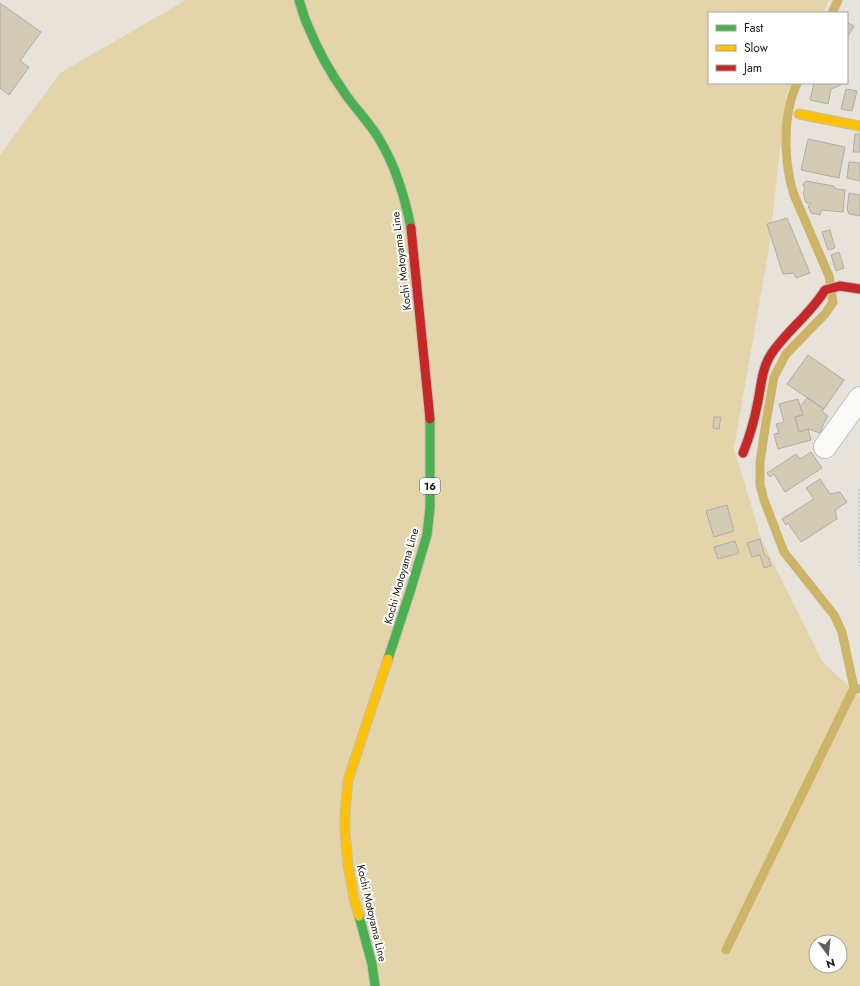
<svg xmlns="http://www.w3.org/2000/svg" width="860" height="986" viewBox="0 0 860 986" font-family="Jost,sans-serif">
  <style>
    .green { fill: #e4d4aa; fill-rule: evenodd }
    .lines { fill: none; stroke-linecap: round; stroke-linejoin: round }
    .stream { stroke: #ceb469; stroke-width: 9 }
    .building { fill: #d4cbb4; stroke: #b1ada6 }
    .street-casing { stroke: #c2bfb8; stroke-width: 24 }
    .fast-casing { stroke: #c2bfb8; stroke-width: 11 }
    .slow-casing { stroke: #c2bfb8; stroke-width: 11 }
    .jam-casing { stroke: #c2bfb8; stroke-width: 11 }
    .path { stroke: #c6c4c1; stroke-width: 2.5; stroke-dasharray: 2 2; stroke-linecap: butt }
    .street { stroke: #fbfbf9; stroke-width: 22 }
    .fast { stroke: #4caf50; stroke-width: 9 }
    .slow { stroke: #ffc107; stroke-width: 9 }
    .jam { stroke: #c62828; stroke-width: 9 }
    .labels { text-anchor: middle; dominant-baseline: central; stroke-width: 4; stroke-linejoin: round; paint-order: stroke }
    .shield { fill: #fff; stroke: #5f5d58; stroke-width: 1 }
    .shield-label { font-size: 10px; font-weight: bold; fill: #1a1811 }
    .street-label { font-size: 11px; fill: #1a1811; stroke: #fff }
  </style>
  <rect width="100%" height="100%" fill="#e7e3da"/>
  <path class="green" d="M 186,0 L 829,0 L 823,13 L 709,13 L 709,83 L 792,83 L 786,96 L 769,248 L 734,448 L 761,538 L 822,661 L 860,697 L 860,986 L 0,986 L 0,155 L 60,73 ZM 816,942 L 840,942 L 840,966 L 816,966 Z"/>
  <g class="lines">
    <path class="stream" d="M 832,13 L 838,0
      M 797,83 C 795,89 792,95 791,100 C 783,129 785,167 794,195 L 829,276 L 833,302 L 825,314 L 786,354 L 774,377 L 766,422 L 760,462 L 760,485 L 764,500 L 784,552 L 834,615 L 842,632 L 854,688 L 860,689
      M 726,950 L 854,688"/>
  </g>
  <path class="building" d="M 0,3 L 41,32 L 20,61 L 29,67 L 9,95 L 0,88 Z
    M 847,23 L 848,23 L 854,26 L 848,36 L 847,36 Z
    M 814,83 L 841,83 L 841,85 L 831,89 L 828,104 L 810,100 Z
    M 846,89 L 857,91 L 852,111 L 841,109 Z
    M 855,134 L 860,134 L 860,152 L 853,152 Z
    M 808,139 L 845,147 L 839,178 L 801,170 Z
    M 849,162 L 860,163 L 860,181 L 847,178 Z
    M 806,181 L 834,186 L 836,189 L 845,190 L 843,212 L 821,210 L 820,215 L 811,213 L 808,206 L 811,203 L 806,203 L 803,192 L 805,190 L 803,184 Z
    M 849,193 L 860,195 L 860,216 L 849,214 L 847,209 Z
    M 787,218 L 810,273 L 796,278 L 794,273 L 783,274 L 767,224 Z
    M 830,230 L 835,248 L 828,250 L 822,232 Z
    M 839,252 L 844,268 L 836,271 L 831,255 Z
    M 808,355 L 844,380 L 824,409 L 787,384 Z
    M 807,398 L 824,409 L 822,411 L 828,416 L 824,423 L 820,433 L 808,429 L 799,432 L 795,417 L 803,415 L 800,407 Z
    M 798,399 L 803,415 L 795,417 L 799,432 L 808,429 L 811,440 L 778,449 L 774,434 L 779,433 L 776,424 L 784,422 L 779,404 Z
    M 714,417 L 721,417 L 719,429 L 713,428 Z
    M 811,452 L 822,468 L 785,492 L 774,474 L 770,477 L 767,473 L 796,454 L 800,459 Z
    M 820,479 L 830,494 L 840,492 L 847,502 L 835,510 L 837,519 L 801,542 L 788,523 L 786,525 L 782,519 L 814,499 L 806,488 Z
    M 727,505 L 734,531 L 714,537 L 706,511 Z
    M 760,539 L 764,554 L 768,557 L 771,566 L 764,568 L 760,555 L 752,557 L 747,543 Z
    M 735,541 L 739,553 L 718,559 L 714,547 Z"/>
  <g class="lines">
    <g class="street-casing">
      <path id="street" d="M 825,447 L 860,398"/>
    </g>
    <g class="fast-casing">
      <path id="fast" d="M 299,0 C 302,9 304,18 308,26 C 318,51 331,74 346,95 C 358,112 373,126 382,144 C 397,170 405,198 411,228
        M 388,659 L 410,592 L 427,535 L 430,508 L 430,419
        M 359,916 L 372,964 L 375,986"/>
    </g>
    <g class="slow-casing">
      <path id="slow" d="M 799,114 L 860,126
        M 359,916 L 354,899 L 348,865 L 345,832 L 345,814 L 348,780 L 388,659"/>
    </g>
    <g class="jam-casing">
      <path id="jam" d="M 411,228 L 430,419
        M 743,453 C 749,438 754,422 757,406 C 761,389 761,371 770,356 C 785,332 810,315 825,290 L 840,286 L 860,289"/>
    </g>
    <path class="path" d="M 860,489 L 859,537 L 860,566"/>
    <use href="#street" class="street"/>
    <use href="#fast" class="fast"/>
    <use href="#slow" class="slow"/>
    <use href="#jam" class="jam"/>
  </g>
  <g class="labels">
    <rect class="shield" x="420" y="478" width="20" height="16" rx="3"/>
    <g class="shield-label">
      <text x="430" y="486">16</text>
    </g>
    <g class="street-label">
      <text transform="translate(401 261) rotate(-97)">Kochi Motoyama Line</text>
      <text transform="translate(401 576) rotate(-74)">Kochi Motoyama Line</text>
      <text transform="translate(372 913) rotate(77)">Kochi Motoyama Line</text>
    </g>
  </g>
  <rect x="708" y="12" width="140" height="72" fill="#ffffff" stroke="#a3a3a0"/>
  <rect x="716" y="25" width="20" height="6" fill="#4caf50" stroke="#a3a3a0"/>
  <text x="744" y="32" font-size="12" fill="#1a1811">Fast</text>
  <rect x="716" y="45" width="20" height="6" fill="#ffc107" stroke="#a3a3a0"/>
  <text x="744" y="52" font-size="12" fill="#1a1811">Slow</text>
  <rect x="716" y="65" width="20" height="6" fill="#c62828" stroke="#a3a3a0"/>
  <text x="744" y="72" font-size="12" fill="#1a1811">Jam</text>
  <g transform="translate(828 954) rotate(164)"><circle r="19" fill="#ffffff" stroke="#a3a3a0"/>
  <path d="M0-3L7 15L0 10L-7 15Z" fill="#625f57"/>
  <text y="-6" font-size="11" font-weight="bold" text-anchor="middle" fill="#1a1811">N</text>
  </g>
</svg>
